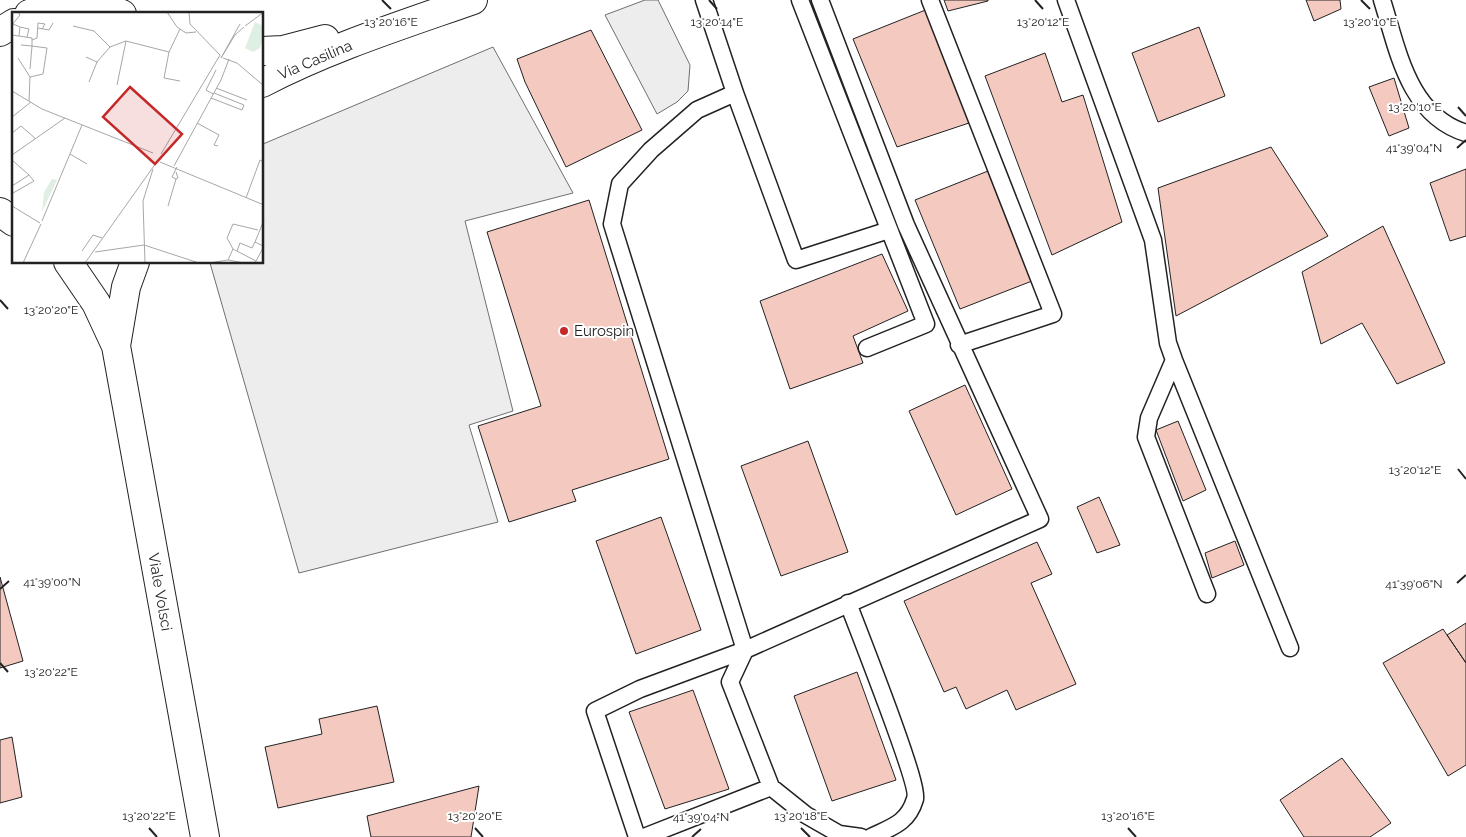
<svg xmlns="http://www.w3.org/2000/svg" width="1466" height="837" viewBox="0 0 1466 837" font-family="Raleway,sans-serif">
  <style>
    .parking { fill: #ededed; stroke: #6f6f6f }
    .building { fill: #f3c9c0; stroke: #222 }
    .lines { fill: none; stroke-linecap: round; stroke-linejoin: round }
    .lane-casing { stroke: #222; stroke-width: 19 }
    .primary-casing { stroke: #222; stroke-width: 30 }
    .lane { stroke: #fff; stroke-width: 16 }
    .primary { stroke: #fff; stroke-width: 28 }
    .ticks { fill: none; stroke: #222; stroke-width: 2 }
    .poi-dot { fill: #c62828; stroke: #fff; stroke-width: 2 }
    .labels { text-anchor: middle; dominant-baseline: central; stroke-width: 4; stroke-linejoin: round; paint-order: stroke }
    .street-label { font-size: 15px; fill: #222; stroke: #fff }
    .poi-label { font-size: 15px; fill: #222; stroke: #fff; text-anchor: start }
    .inset-road { fill: none; stroke: #a7a7a7; stroke-width: 1 }
    .view { fill: #c62828; fill-opacity: 0.15; stroke: #c62828; stroke-width: 2.5 }
    .inset-edge { fill: none; stroke: #222; stroke-width: 2.5 }
    .ticks-label { font-size: 12px; text-anchor: middle; fill: #222; stroke: #fff; stroke-width: 4; stroke-linejoin: round; paint-order: stroke }
  </style>
  <rect width="100%" height="100%" fill="#fff"/>
  <path class="parking" d="M 645,0 L 658,0 L 690,65 L 688,91 L 677,102 L 657,114 L 605,15 Z
    M 493,47 L 573,193 L 465,221 L 513,411 L 469,425 L 498,522 L 299,573 L 210,263 L 262,262 L 263,144 Z"/>
  <path class="building" d="M 944,0 L 988,0 L 988,1 L 948,11 Z
    M 1306,0 L 1340,0 L 1341,9 L 1314,21 Z
    M 928,9 L 972,122 L 897,147 L 853,39 Z
    M 1199,27 L 1225,96 L 1158,122 L 1132,53 Z
    M 591,30 L 642,130 L 566,167 L 525,82 L 517,59 Z
    M 1045,53 L 1062,102 L 1083,95 L 1122,222 L 1052,255 L 985,76 Z
    M 1394,78 L 1409,128 L 1389,136 L 1369,87 Z
    M 1271,147 L 1328,236 L 1176,316 L 1158,188 Z
    M 1466,169 L 1466,236 L 1450,241 L 1430,183 Z
    M 988,171 L 1032,281 L 960,309 L 915,200 Z
    M 589,200 L 669,459 L 572,490 L 576,501 L 509,522 L 478,426 L 541,406 L 487,232 Z
    M 1383,226 L 1445,363 L 1397,384 L 1362,323 L 1321,344 L 1302,272 Z
    M 882,254 L 908,311 L 853,336 L 863,363 L 790,389 L 760,301 Z
    M 965,385 L 1012,489 L 956,515 L 909,411 Z
    M 1178,421 L 1206,490 L 1183,501 L 1156,430 Z
    M 808,441 L 848,552 L 781,576 L 741,466 Z
    M 1099,497 L 1120,545 L 1097,553 L 1077,507 Z
    M 661,517 L 701,630 L 636,654 L 596,541 Z
    M 1235,541 L 1244,565 L 1212,578 L 1205,553 Z
    M 1037,542 L 1052,574 L 1031,583 L 1076,684 L 1016,710 L 1007,690 L 966,709 L 956,687 L 944,692 L 904,601 Z
    M 0,577 L 23,661 L 0,668 Z
    M 1466,623 L 1466,663 L 1447,635 Z
    M 1443,629 L 1466,663 L 1466,765 L 1448,776 L 1383,663 Z
    M 857,672 L 896,780 L 832,801 L 794,696 Z
    M 693,690 L 729,789 L 665,809 L 629,712 Z
    M 377,706 L 394,782 L 278,808 L 265,747 L 322,734 L 319,719 Z
    M 12,737 L 22,797 L 0,803 L 0,740 Z
    M 1342,758 L 1391,823 L 1370,837 L 1304,837 L 1280,800 Z
    M 479,786 L 471,837 L 371,837 L 367,816 Z"/>
  <g class="lines">
    <g class="lane-casing">
      <path id="lane" d="M 704,0 L 735,93 L 697,110 L 651,150 L 620,184 L 612,224 L 745,650 L 1040,519 L 906,225 L 820,0
        M 800,0 L 926,324 L 867,348
        M 930,0 L 1053,314 L 959,345
        M 1066,0 L 1153,240 L 1168,343 L 1174,360 L 1290,648
        M 1382,0 C 1398,50 1408,115 1466,133
        M 735,93 L 796,260 L 889,230
        M 1174,360 L 1149,418 L 1146,437 L 1207,594
        M 848,603 C 858,630 920,785 915,799 C 908,823 892,827 871,837
        M 745,650 L 730,682 L 771,787 L 806,815 L 839,834 L 861,837
        M 637,837 L 595,711 L 640,689 L 745,650
        M 644,837 L 771,787"/>
    </g>
    <g class="primary-casing">
      <path id="primary" d="M 29,14 C 58,2 94,1 122,14
        M 0,32 L 14,23
        M 262,51 L 283,50 L 325,39
        M 262,83 C 329,48 402,25 473,0
        M 0,212 L 14,222
        M 68,262 L 96,303 L 116,346 L 205,837
        M 116,346 L 126,287 L 135,262"/>
    </g>
    <use href="#lane" class="lane"/>
    <use href="#primary" class="primary"/>
  </g>
  <path class="ticks" d="M 382,0 L 391,9M 709,0 L 717,9M 1035,0 L 1043,9M 1361,0 L 1370,9M 1458,107 L 1466,116M 1457,148 L 1466,140M 0,300 L 8,309M 1458,469 L 1466,479M 1457,583 L 1466,575M 0,589 L 9,581M 0,663 L 8,672M 149,828 L 157,837M 475,828 L 483,837M 801,828 L 810,837M 1128,828 L 1136,837M 692,837 L 701,829"/>
  <circle class="poi-dot" cx="564" cy="331" r="5"/>
  <g class="labels">
    <g class="street-label">
      <text transform="translate(315 60) rotate(-23)">Via Casilina</text>
      <text transform="translate(160 592) rotate(80)">Viale Volsci</text>
    </g>
    <g class="poi-label">
      <text x="574" y="331">Eurospin</text>
    </g>
  </g>
  <g transform="translate(12 12)">
    <rect width="251" height="251" fill="#fff"/>
    <path d="M 243,10 L 251,14 L 251,27 L 248,36 L 241,40 L 233,36 ZM 40,167 L 45,168 L 30,200 L 32,180 Z" fill="#e0efe3"/>
    <path class="inset-road" d="M 155,0 L 165,15 L 174,21 L 184,20M 177,0 L 178,12 L 208,43M 1,12 L 8,15 L 7,24M 228,12 L 209,46 L 223,23 L 232,15M 0,13 L 8,3 L 6,0M 61,14 L 82,19 L 98,35M 233,14 L 252,0M 8,15 L 17,17 L 15,25M 26,16 L 37,18 L 41,11M 0,23 L 20,26 L 20,34 L 35,36 L 31,62 L 18,65 L 17,89M 20,28 L 25,26 L 26,11 L 33,12 L 30,17M 9,33 L 20,34 L 18,57M 157,40 L 152,66 L 168,69M 74,45 L 85,50 L 77,70M 6,46 L 18,65M 211,46 L 225,51 L 252,74M 85,50 L 98,35 L 114,29 L 157,40 L 168,17M 105,73 L 114,29M 204,76 L 235,88M 0,79 L 30,97 L 141,141M 201,82 L 194,78 L 204,58M 199,86 L 230,98 L 232,93 L 202,81M 0,105 L 19,90M 185,111 L 207,123 L 202,133 L 206,134M 0,121 L 9,114 L 24,127M 58,142 L 75,152M 149,142 L 208,43M 0,143 L 53,106M 0,148 L 17,163 L 0,174M 148,150 L 252,193M 162,154 L 209,68 L 217,47M 164,167 L 160,165 L 165,155M 1,181 L 22,169 L 17,163M 234,186 L 248,148 L 252,150M 0,194 L 28,211M 156,194 L 164,167 L 166,166 L 164,160M 30,209 L 70,113M 251,234 L 243,230 L 252,208M 221,237 L 216,248 L 232,251M 70,239 L 81,223 L 90,226M 225,239 L 228,231 L 240,236 L 243,230M 83,240 L 132,233 L 187,251M 244,249 L 221,237 L 215,226 L 221,212 L 246,218M 11,251 L 29,212M 73,251 L 144,151M 133,251 L 131,189 L 141,157M 197,251 L 216,248M 243,251 L 252,234"/>
    <path class="view" d="M 118,75 L 170,122 L 143,152 L 91,105 Z"/>
    <rect width="251" height="251" class="inset-edge"/>
  </g>
  <g class="ticks-label">
    <text x="391" y="26">13°20'16"E</text>
    <text x="717" y="26">13°20'14"E</text>
    <text x="1043" y="26">13°20'12"E</text>
    <text x="1370" y="26">13°20'10"E</text>
    <text x="1415" y="111">13°20'10"E</text>
    <text x="1414" y="152">41°39'04"N</text>
    <text x="51" y="314">13°20'20"E</text>
    <text x="1415" y="474">13°20'12"E</text>
    <text x="52" y="586">41°39'00"N</text>
    <text x="1414" y="588">41°39'06"N</text>
    <text x="51" y="676">13°20'22"E</text>
    <text x="149" y="820">13°20'22"E</text>
    <text x="475" y="820">13°20'20"E</text>
    <text x="801" y="820">13°20'18"E</text>
    <text x="1128" y="820">13°20'16"E</text>
    <text x="701" y="821">41°39'04"N</text>
  </g>
</svg>
